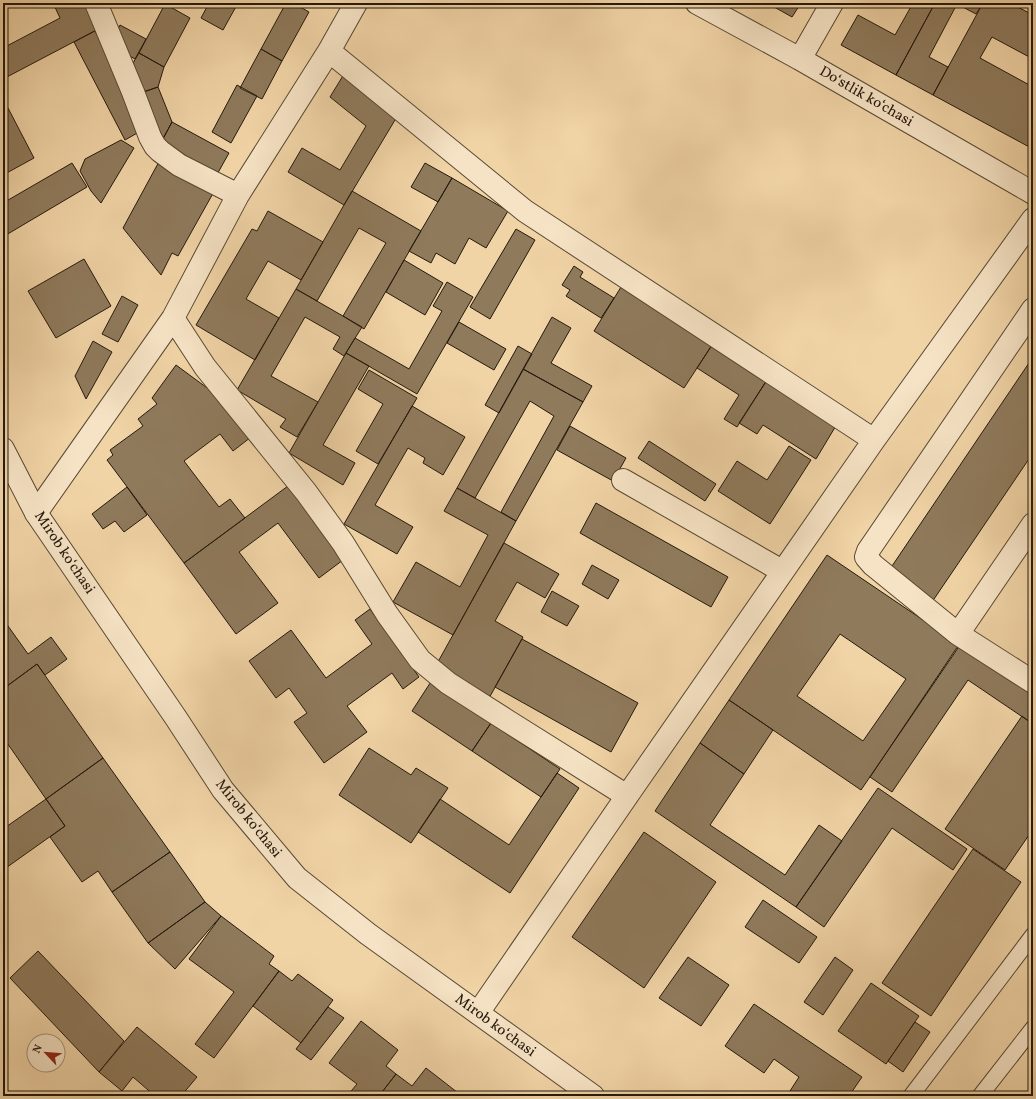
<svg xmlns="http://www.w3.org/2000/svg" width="1036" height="1099" viewBox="0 0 1036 1099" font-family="Vollkorn,serif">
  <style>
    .building { fill: #8f7a5c; stroke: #24190c; fill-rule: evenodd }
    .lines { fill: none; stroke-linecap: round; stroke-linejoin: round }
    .service-casing { stroke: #574832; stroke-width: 17 }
    .minor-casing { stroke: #574832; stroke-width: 24 }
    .tertiary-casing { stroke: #574832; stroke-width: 24 }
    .service { stroke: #f6e3c5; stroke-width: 15 }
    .minor { stroke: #f6e3c5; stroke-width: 22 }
    .tertiary { stroke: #f6e3c5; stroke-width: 22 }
    .labels { text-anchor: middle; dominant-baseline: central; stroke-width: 3; stroke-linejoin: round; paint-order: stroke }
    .street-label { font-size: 15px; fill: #24190c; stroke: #f6e3c5 }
  </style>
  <rect width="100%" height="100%" fill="#f1d4a6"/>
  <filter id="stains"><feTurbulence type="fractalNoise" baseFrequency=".005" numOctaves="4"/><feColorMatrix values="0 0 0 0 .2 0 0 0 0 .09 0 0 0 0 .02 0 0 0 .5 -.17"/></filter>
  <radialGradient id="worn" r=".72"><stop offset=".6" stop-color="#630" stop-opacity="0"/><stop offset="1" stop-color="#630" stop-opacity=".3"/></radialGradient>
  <path class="building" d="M 53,3 L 92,3 L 104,26 L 3,79 L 3,48 L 60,18 Z
    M 209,3 L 238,3 L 223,30 L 201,18 Z
    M 286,3 L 293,3 L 309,12 L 282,61 L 261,49 Z
    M 767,3 L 801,3 L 792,17 Z
    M 913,3 L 935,3 L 896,75 L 841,45 L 858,15 L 895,35 Z
    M 935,3 L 983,3 L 976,14 L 957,4 L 929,57 L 948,67 L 933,95 L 896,75 Z
    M 983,3 L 1010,3 L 1033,15 L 1033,59 L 992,37 L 980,58 L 1033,87 L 1033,149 L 933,95 Z
    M 165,4 L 190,18 L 164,67 L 139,53 Z
    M 120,25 L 146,39 L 135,59 L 117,49 L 113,39 Z
    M 95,31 L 146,128 L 125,140 L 74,42 Z
    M 261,49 L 282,61 L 262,99 L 240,88 Z
    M 139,53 L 164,67 L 158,87 L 143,92 L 133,63 Z
    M 344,74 L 398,115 L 344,205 L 288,172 L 302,148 L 340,170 L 366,126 L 330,97 Z
    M 237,85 L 257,96 L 231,143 L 212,132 Z
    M 158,87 L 172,122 L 158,148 L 138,94 Z
    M 8,108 L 34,158 L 3,175 L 3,110 Z
    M 172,122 L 229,153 L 215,178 L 158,148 Z
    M 121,140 L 134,148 L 101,203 L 91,191 L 80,171 L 85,159 Z
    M 161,158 L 216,188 L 178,256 L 172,253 L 161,275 L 123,228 Z
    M 72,163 L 87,187 L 6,235 L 3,230 L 3,203 Z
    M 425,163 L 452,178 L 438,202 L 411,187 Z
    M 452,178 L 508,211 L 486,248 L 469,238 L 455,264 L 436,253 L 431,263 L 409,251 Z
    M 352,191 L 421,231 L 364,329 L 343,316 L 386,243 L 359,228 L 317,301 L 296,289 Z
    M 268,211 L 323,242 L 301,280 L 268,261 L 246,299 L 279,318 L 255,360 L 196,325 L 252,229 L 257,231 Z
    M 516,229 L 535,240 L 490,319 L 470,307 Z
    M 84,259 L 111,306 L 56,338 L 28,291 Z
    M 404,260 L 443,283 L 425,315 L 386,292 Z
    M 574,266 L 583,272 L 580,277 L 614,298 L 601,318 L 566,296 L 570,290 L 562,285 Z
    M 447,282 L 473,297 L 417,394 L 346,353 L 355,338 L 409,369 L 442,311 L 433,306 Z
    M 621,287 L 712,345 L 684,388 L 594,331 Z
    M 296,289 L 362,327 L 344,356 L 333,349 L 340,337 L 305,317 L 271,376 L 318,402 L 297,437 L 280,427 L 286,419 L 237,390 Z
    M 122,296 L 138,305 L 118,342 L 102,334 Z
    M 552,317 L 571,328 L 551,363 L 592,386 L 583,402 L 523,369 Z
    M 459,322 L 506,349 L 494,370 L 447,343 Z
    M 93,341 L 112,352 L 86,399 L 75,376 Z
    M 712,345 L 767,380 L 737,427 L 724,419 L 739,395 L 697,368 Z
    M 518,346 L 532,354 L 499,413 L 485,405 Z
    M 346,353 L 369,366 L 323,445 L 355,463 L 343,485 L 289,453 Z
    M 1033,357 L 1033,453 L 932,602 L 888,572 Z
    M 176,365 L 237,410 L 255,434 L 233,451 L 220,434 L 184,461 L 219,507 L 230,499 L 245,518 L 184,563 L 107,460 L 113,455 L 110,450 L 143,426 L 138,419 L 157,404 L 152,398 Z
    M 523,369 L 583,402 L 516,521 L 501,512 L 554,416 L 530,401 L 475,498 L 457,488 Z
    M 369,370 L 417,398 L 378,464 L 356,451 L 383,404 L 358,389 Z
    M 767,380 L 837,424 L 816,459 L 763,425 L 757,434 L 739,423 Z
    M 412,406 L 465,437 L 443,475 L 423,463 L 425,458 L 408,448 L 375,505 L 413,527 L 397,554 L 344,524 Z
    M 570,426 L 626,458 L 613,481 L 557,450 Z
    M 649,441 L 716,484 L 705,501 L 638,458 Z
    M 789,446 L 811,460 L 770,524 L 718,491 L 737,461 L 767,480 Z
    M 292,483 L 347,557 L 319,578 L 278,523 L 239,552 L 278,603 L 236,634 L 184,563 Z
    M 127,487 L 147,515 L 124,532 L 115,521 L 103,529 L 92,514 Z
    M 457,488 L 516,521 L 453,635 L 393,602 L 416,562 L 460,587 L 488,535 L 444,511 Z
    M 596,503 L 728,577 L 711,607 L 580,533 Z
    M 504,543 L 559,574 L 545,598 L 517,582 L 495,621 L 523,637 L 488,700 L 434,669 Z
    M 827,555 L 960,645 L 861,790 L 729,700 ZM 840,634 L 906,679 L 863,741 L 797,696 Z
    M 592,565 L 619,580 L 608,599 L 582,584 Z
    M 552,591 L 579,606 L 567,626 L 541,612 Z
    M 370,609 L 419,677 L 403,689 L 392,673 L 347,706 L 367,732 L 324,763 L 294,722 L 307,713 L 289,688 L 276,698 L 249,661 L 291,630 L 326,678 L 372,644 L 355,620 Z
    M 3,619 L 28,654 L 51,637 L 67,659 L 45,675 L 37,664 L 3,689 Z
    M 522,639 L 638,703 L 611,752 L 495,687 Z
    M 962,640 L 1033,688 L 1033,717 L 1030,722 L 968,680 L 892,792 L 870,777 Z
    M 37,664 L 103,758 L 46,799 L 3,737 L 3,689 Z
    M 434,677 L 495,717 L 472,751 L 412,711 Z
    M 729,700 L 773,730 L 744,774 L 700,743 Z
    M 1022,716 L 1030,722 L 1033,717 L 1033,829 L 1005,870 L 945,829 Z
    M 491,723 L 560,769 L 541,797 L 472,751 Z
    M 700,743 L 744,774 L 710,825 L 785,875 L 819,825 L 842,841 L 796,907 L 655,811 Z
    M 369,748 L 411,775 L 416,768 L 448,788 L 411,843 L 339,795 Z
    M 103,758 L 170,852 L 112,892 L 98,871 L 82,882 L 50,837 L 65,826 L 46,799 Z
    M 557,773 L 579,788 L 510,893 L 418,832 L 440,799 L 509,845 Z
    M 878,788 L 967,849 L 953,870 L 892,828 L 824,927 L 796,907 Z
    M 46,799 L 65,826 L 3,870 L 3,829 Z
    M 644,832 L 716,882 L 644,988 L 572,937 Z
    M 973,849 L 1021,882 L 931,1016 L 882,983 Z
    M 170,852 L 205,902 L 148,943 L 112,892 Z
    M 763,900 L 817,937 L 799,963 L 745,927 Z
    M 205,902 L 221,916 L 175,969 L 148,943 Z
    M 221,916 L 274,956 L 269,964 L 279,971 L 214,1058 L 195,1044 L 234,992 L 189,959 Z
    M 38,951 L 124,1041 L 99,1072 L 10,978 Z
    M 688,957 L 729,985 L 701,1026 L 659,998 Z
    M 835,957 L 853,970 L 823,1015 L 804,1002 Z
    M 279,971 L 292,981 L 298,974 L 333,1000 L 301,1043 L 253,1006 Z
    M 871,983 L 919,1016 L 886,1064 L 838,1031 Z
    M 754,1004 L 862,1077 L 849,1096 L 798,1096 L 790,1091 L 799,1077 L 774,1059 L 764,1073 L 725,1046 Z
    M 328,1007 L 344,1018 L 311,1060 L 296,1049 Z
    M 361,1021 L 398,1050 L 386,1066 L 396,1074 L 379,1096 L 347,1096 L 357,1084 L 329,1063 Z
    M 915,1022 L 930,1032 L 903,1072 L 888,1061 Z
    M 137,1027 L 197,1077 L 181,1096 L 155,1096 L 133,1077 L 122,1091 L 99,1072 Z
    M 426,1068 L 462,1096 L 379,1096 L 396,1074 L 412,1086 Z"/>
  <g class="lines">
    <g class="service-casing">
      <path id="service" d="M 911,1096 L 1033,935
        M 980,1096 L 1033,1028"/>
    </g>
    <g class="minor-casing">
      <path id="minor" d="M 96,3 L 133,92 L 150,137 L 155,146 L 160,151 L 179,165 L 238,195
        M 697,3 L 800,59 L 1033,193
        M 329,51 L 525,211 L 874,440
        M 800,59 L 832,3
        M 1033,309 L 868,551 L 866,557 L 873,565 L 958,634 L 1033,682
        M 173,318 L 205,367 L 306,492 L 343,543 L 387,614 L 420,660 L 448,683 L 506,720 L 627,796
        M 623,480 L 782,571
        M 36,513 L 173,318 L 238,195 L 329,51 L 356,3
        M 958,634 L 1033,524
        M 478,1013 L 627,796 L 874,440 L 1033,219"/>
    </g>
    <g class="tertiary-casing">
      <path id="tertiary" d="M 3,449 L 36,513 L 176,718 L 223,790 L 297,878 L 368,934 L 593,1096"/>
    </g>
    <use href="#service" class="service"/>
    <use href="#minor" class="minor"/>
    <use href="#tertiary" class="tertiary"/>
  </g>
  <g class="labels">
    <g class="street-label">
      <text transform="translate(866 97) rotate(30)">Doʻstlik koʻchasi</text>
      <text transform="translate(64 553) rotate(56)">Mirob koʻchasi</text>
      <text transform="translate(248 819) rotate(51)">Mirob koʻchasi</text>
      <text transform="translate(495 1026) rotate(36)">Mirob koʻchasi</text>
    </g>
  </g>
  <rect width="1036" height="1099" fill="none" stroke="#f1d4a6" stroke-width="16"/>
  <rect x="4" y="4" width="1028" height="1091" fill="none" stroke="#24190c" stroke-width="2"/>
  <rect x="8" y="8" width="1020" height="1083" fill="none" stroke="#24190c"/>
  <g transform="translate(46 1053) rotate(296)"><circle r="19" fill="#f6e3c5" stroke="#a2927b"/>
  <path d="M0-3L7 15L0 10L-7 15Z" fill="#8f2418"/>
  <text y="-6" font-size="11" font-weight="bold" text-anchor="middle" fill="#24190c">N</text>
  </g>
  <rect width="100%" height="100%" filter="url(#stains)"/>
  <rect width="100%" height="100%" fill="url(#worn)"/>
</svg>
